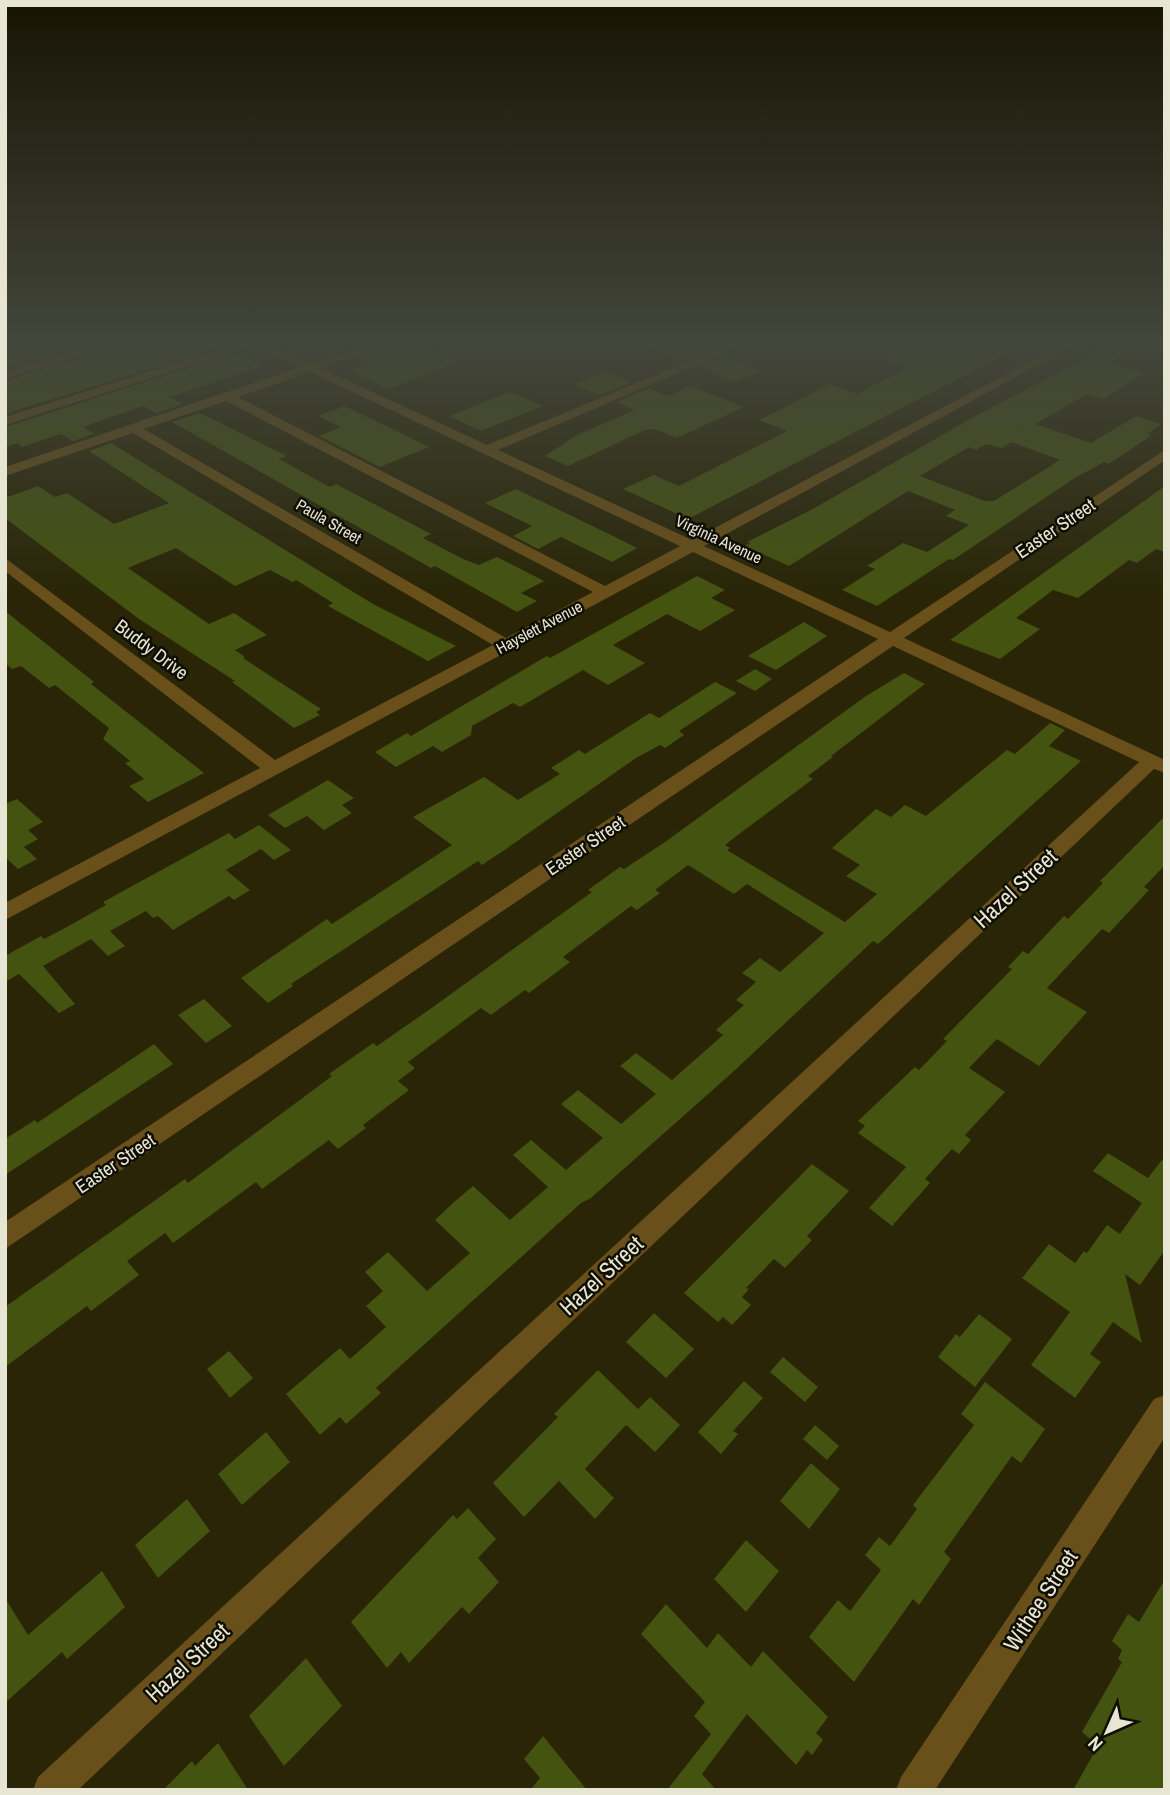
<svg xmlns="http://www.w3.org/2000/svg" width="1170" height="1795" viewBox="0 0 1170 1795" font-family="'Archivo Narrow',sans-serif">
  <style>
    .building { fill: #445310; fill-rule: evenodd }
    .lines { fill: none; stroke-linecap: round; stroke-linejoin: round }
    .minor { fill: #694f19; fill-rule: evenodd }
    .labels { text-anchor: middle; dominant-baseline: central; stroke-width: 5; stroke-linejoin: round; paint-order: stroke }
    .far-street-label { font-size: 16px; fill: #e7e5d4; stroke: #0f0e03 }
    .street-label { font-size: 19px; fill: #e7e5d4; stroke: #0f0e03 }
    .near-street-label { font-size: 23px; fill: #e7e5d4; stroke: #0f0e03 }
  </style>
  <rect width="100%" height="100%" fill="#292506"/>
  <path class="building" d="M 34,343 L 92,343 L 5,368 L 5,351 Z
    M 122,343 L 214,343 L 221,346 L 5,414 L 5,381 Z
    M 392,343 L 415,343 L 460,361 L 389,389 L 348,370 L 369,363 L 357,357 Z
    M 637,343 L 685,343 L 707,351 L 682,361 Z
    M 920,343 L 952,353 L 953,343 L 1027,343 L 688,519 L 623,489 L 654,475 L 679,486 L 787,431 L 759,420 L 830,384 L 857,394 L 909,367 L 886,360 Z
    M 1106,344 L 1130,351 L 1110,363 L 1144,373 L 1104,399 L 1087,394 L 1035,424 L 1091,443 L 1136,416 L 1161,424 L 1147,434 L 1152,435 L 1109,464 L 1104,462 L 1073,479 L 953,560 L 949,559 L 877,606 L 842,590 L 875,569 L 867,566 L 903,543 L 927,552 L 969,525 L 946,516 L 955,510 L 908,491 L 789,566 L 745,546 L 750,543 L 747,542 L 811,510 L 979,414 L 1087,358 L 1083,357 ZM 1011,442 L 1060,460 L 994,501 L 985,501 L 920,476 L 969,447 L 976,450 L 986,444 L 1002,448 Z
    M 236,353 L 263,366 L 170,397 L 183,404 L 156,413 L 143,406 L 83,427 L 95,434 L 73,441 L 61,434 L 22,447 L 17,443 L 5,447 L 5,427 Z
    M 723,357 L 761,371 L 736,382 L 698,367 Z
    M 605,371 L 633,382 L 600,395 L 573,385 Z
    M 690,386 L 744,407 L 677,438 L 654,429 L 645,430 L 568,466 L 545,456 L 577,435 L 635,410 L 616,402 L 649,388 L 668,396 Z
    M 510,392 L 543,406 L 481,431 L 449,416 Z
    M 344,406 L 399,432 L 429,447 L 380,467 L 319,436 L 341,427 L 318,416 Z
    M 200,413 L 287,456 L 279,459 L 330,487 L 336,484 L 431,534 L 423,538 L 463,559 L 479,565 L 497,557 L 544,581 L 521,593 L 537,601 L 517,612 L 435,566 L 431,568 L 172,422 Z
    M 111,443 L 373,604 L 456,646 L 428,661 L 328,606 L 333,603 L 296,580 L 293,582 L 270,570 L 235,586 L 176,548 L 128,568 L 209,624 L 234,613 L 267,635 L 235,650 L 245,657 L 243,658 L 321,709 L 316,712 L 320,715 L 294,728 L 232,682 L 235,681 L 139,619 L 5,518 L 5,498 L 38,486 L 55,497 L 67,493 L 114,524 L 169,503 L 89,451 Z
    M 1165,486 L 1165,552 L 1156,549 L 1137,563 L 1129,560 L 1078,598 L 1053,590 L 1016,618 L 1040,629 L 1000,659 L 950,640 Z
    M 516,489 L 613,536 L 637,548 L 612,562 L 561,537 L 538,549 L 513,536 L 532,526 L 485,503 Z
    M 697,576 L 725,590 L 711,598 L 735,610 L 700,631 L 667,614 L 613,645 L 645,663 L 608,685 L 583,670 L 520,707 L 513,703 L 472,726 L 471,735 L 442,752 L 433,746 L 396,767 L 375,752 L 407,733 L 411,736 L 547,656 L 550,658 Z
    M 5,611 L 94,682 L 91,684 L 204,773 L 148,802 L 129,786 L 144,779 L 125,763 L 130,761 L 103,739 L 109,728 L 55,685 L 49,688 L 21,666 L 12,669 L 5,663 Z
    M 804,622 L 827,636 L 776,670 L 748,656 Z
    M 755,669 L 772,679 L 755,691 L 736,681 Z
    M 904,673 L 925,684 L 831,756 L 833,757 L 808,776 L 813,779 L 739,834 L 725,845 L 730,848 L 727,850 L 845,922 L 877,894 L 846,876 L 860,865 L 832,848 L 876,809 L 891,817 L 905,805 L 926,816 L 1007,750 L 1015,754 L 1050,723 L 1065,730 L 1049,746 L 1081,761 L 878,944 L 873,941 L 734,1071 L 591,1198 L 581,1203 L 376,1388 L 381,1393 L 346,1424 L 340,1417 L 320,1435 L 286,1394 L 340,1348 L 350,1359 L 386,1327 L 366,1306 L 383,1291 L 365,1272 L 388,1252 L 427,1291 L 470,1253 L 435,1220 L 454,1202 L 473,1186 L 510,1220 L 548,1187 L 513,1155 L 531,1140 L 566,1170 L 603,1138 L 561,1104 L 578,1090 L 621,1124 L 656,1094 L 620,1066 L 636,1053 L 672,1080 L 723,1035 L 716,1030 L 744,1005 L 736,1000 L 756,982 L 742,973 L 760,958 L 780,972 L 824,933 L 747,884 L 734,894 L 688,865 L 655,890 L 660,893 L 637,910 L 631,906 L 563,957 L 570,962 L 529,993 L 525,990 L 491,1015 L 481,1008 L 408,1062 L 415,1068 L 398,1081 L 409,1090 L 363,1125 L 366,1128 L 338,1149 L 329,1140 L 262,1189 L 256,1182 L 173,1243 L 165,1233 L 127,1261 L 139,1275 L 91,1311 L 87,1306 L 5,1367 L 5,1307 L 185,1179 L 188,1183 L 332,1076 L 329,1074 L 373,1043 L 377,1046 L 433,1007 L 592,892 L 588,890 L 620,867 L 624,869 L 665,842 L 866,696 Z
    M 715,682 L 737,693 L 679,731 L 684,735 L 665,748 L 660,745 L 636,758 L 506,849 L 482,865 L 478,861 L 291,984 L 293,986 L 268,1003 L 241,978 L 327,919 L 332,924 L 452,845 L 413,817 L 484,777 L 518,800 L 560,774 L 551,768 L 579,750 L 585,754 L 650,713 L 659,718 Z
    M 328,780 L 354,798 L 342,805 L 352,813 L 324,830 L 307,816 L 285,828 L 268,815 Z
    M 17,799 L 43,822 L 28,830 L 38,839 L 24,847 L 37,859 L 18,869 L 5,857 L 5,804 Z
    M 1165,816 L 1165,865 L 1144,887 L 1149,890 L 1109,933 L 1102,929 L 1047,988 L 1087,1012 L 1039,1066 L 997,1039 L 969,1068 L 1005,1092 L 965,1135 L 971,1140 L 959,1154 L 952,1149 L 925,1179 L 930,1183 L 892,1226 L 869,1208 L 906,1167 L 858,1133 L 865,1126 L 858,1121 L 915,1067 L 919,1070 L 947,1041 L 943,1039 L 1012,969 L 1008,967 L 1023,951 L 1028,954 L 1064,916 L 1068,919 L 1103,883 L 1100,881 Z
    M 259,825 L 291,850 L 274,860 L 261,849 L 226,870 L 250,890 L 234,900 L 229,896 L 173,930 L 158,916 L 153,918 L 146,911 L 110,931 L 125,946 L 108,956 L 91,939 L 43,966 L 75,1004 L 59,1013 L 19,974 L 5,982 L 5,956 L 41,936 L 44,939 L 65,928 L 106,905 L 103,902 L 229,833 L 235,839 Z
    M 204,999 L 232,1026 L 206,1043 L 178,1015 Z
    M 154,1044 L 173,1064 L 5,1175 L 5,1139 L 35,1120 L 37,1123 Z
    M 1108,1153 L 1148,1178 L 1165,1156 L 1165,1250 L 1140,1285 L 1125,1274 L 1142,1343 L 1113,1322 L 1090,1354 L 1101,1362 L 1075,1398 L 1031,1365 L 1070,1312 L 1022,1278 L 1049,1244 L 1075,1263 L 1084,1251 L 1087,1253 L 1107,1225 L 1120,1234 L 1142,1203 L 1093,1171 Z
    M 812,1164 L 849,1191 L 807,1236 L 812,1240 L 785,1268 L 774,1259 L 746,1288 L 749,1289 L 742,1297 L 751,1305 L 732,1325 L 723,1317 L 718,1322 L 684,1293 Z
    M 654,1313 L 694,1349 L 666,1378 L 626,1342 Z
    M 979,1314 L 1012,1339 L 975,1387 L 938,1357 L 956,1334 L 960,1337 Z
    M 229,1351 L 253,1378 L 230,1398 L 207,1369 Z
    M 783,1357 L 818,1387 L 805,1402 L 770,1372 Z
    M 598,1370 L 638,1409 L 650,1397 L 680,1425 L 655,1452 L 626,1425 L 585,1469 L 614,1498 L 595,1519 L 559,1481 L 524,1517 L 493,1483 L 558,1417 L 554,1414 Z
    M 744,1381 L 763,1398 L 733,1431 L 738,1434 L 721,1454 L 698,1432 Z
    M 985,1382 L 1045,1429 L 1021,1463 L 1012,1456 L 944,1552 L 951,1559 L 919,1605 L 913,1599 L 854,1682 L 809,1637 L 838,1600 L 850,1611 L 881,1570 L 865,1555 L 879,1537 L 890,1546 L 917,1509 L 913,1505 L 974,1425 L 961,1414 Z
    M 815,1425 L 839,1446 L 827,1460 L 803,1439 Z
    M 266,1432 L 290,1462 L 242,1505 L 218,1474 Z
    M 811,1463 L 840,1489 L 809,1529 L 780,1501 Z
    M 187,1499 L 210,1531 L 158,1578 L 135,1545 Z
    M 468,1508 L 496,1539 L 478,1558 L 499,1582 L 469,1614 L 462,1607 L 409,1663 L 401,1652 L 387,1668 L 351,1622 L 453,1515 L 457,1519 Z
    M 746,1540 L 779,1571 L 746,1612 L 714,1579 Z
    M 102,1571 L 125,1607 L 67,1659 L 62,1652 L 5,1703 L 5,1598 L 28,1635 Z
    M 1165,1579 L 1165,1790 L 1073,1790 L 1098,1746 L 1082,1732 L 1122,1662 L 1118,1659 L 1122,1650 L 1112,1641 L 1128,1614 L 1139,1622 Z
    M 666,1604 L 707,1648 L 718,1633 L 751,1667 L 763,1651 L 828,1717 L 816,1733 L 823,1740 L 812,1755 L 807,1750 L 796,1765 L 747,1714 L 702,1774 L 716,1790 L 667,1790 L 711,1734 L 694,1716 L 705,1702 L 641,1634 Z
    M 306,1658 L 342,1706 L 284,1766 L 249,1716 Z
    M 543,1736 L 587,1790 L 530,1790 L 540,1778 L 524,1759 Z
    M 218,1743 L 248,1790 L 163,1790 L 192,1761 L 195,1766 Z"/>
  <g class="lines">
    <path class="minor" d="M 101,343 L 119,343 L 5,379 L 5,371 Z
      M 239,343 L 267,343 L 311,364 L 372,343 L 389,343 L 321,368 L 487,445 L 733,343 L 748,343 L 498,450 L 692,540 L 1065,343 L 1079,343 L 704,546 L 890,632 L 1165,450 L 1165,460 L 904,638 L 1165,760 L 1165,773 L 1154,769 L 78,1790 L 33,1790 L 38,1777 L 1139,762 L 893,646 L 5,1249 L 5,1222 L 878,639 L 693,552 L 5,920 L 5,903 L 260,768 L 5,571 L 5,558 L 275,760 L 493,645 L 133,433 L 5,476 L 5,467 L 300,367 L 254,345 L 5,425 L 5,417 ZM 310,372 L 680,546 L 605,586 L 238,397 ZM 226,401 L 593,592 L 506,638 L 144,429 Z
      M 1165,1395 L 1165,1437 L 935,1790 L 896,1790 L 901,1777 L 1154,1399 Z"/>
  </g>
  <linearGradient id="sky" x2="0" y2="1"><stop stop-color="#171403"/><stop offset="0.58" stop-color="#43463b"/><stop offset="1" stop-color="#43463b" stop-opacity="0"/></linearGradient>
  <rect width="1170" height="594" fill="url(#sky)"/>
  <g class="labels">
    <g class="far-street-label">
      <text transform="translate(329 521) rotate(30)">Paula Street</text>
      <text transform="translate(719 539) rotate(25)">Virginia Avenue</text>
      <text transform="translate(539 627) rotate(-28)">Hayslett Avenue</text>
    </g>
    <g class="street-label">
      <text transform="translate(1055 528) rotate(-34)">Easter Street</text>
      <text transform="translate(152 649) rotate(37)">Buddy Drive</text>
      <text transform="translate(585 845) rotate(-34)">Easter Street</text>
      <text transform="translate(115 1163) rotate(-34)">Easter Street</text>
    </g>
    <g class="near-street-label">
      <text transform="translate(1015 888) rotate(-43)">Hazel Street</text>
      <text transform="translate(601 1275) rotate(-43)">Hazel Street</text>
      <text transform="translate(1040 1600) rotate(-57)">Withee Street</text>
      <text transform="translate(187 1662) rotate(-43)">Hazel Street</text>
    </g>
  </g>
  <rect width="1170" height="1795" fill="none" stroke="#e7e5d4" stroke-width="14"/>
  <g transform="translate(1107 1732) rotate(225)" stroke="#0f0e03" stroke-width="5" paint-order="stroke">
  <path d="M0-5L12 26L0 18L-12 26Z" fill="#e7e5d4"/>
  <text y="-10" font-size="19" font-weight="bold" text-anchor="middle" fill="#e7e5d4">N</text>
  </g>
</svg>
